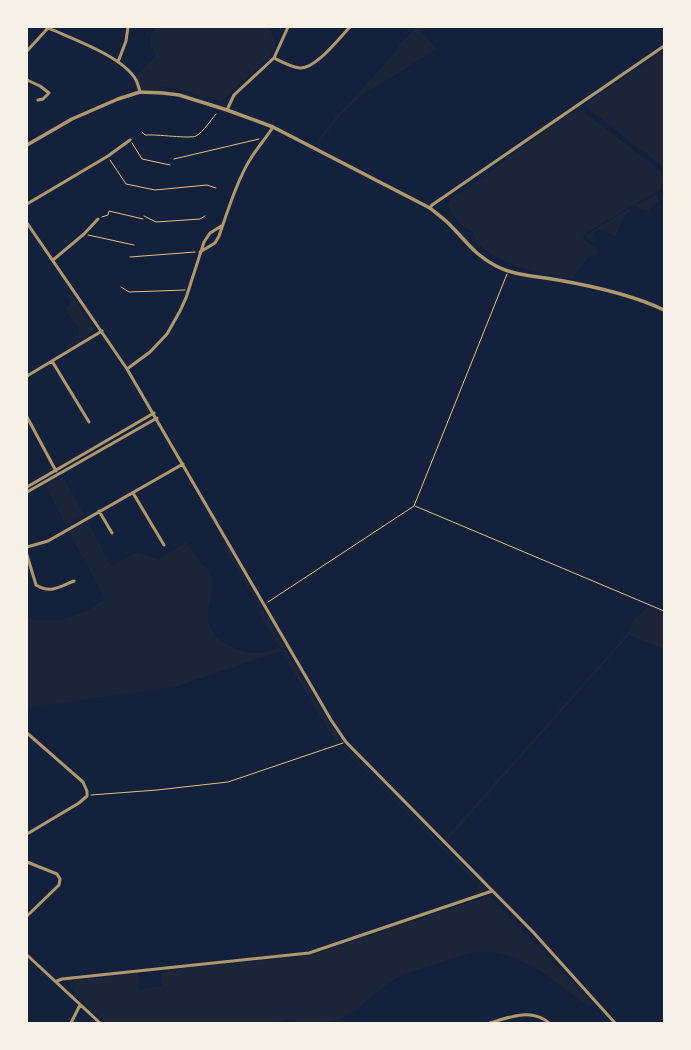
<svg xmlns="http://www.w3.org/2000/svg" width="691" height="1050" viewBox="0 0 691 1050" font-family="'Times New Roman',serif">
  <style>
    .green { fill: #1d2539 }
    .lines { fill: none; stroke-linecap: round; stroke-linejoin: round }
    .path { stroke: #e5c07b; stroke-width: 1 }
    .minor { stroke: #b1986c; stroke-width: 3 }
    .tertiary { stroke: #b1986c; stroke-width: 3.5 }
  </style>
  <rect width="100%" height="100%" fill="#14213d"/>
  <path class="green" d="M 155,27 L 269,27 L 276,46 L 270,56 L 224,99 L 221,101 L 181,90 L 159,86 L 159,90 L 143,89 L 136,77 L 156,55 C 148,43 149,40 155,27 Z
    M 417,27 L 437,49 L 364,94 L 345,110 L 320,141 L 318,146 L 316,144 L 326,128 L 393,55 L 400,44 Z
    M 664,50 L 664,168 L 584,105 Z
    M 580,109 L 664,174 L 661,190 L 616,215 L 585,234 L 583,239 L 585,241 L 599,250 L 596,256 L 589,257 L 572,279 C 540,272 498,267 476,240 C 474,237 474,234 472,232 C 469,229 465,228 462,225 C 456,220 450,212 448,205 L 452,198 L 483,178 L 524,146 L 576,110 Z
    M 656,194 L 659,201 L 653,204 L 650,212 L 634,206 Z
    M 630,208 L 631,210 L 623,217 L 616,236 L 600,229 L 595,232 L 591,241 L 586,238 L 587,234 Z
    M 70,293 L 94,328 L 94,330 L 90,334 L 63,350 L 62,349 L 78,339 L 80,329 L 65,309 L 70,305 L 69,303 L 70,300 L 67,296 Z
    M 63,477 L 84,514 L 66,525 L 46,487 Z
    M 88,521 L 111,566 L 137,552 L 158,560 L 186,542 C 191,548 195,556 200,562 C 205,569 210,568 212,579 C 214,592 208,605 208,618 C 209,639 237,653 256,653 C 263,653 272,650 280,648 L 259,612 L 263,610 L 285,648 L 280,648 L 281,650 L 286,650 L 340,741 L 337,744 L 281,651 L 177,686 L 27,708 L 27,615 L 35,620 L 61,620 L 86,611 L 105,599 L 69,532 Z
    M 226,543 L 262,607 L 260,608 L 223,545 Z
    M 650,606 L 664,613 L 664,649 L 629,635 L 447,841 L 445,838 L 627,634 L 634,619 Z
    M 342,745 L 483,887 L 484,889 L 482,892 L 475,894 L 478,884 L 345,750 L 339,747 Z
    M 489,896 L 593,1004 L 592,1005 L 588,1006 L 584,1003 C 556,982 516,948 480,952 C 466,953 452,959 439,963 C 426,968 410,971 398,977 C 380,987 363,1007 344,1017 C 330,1024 312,1023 297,1023 L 295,1018 L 273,1023 L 106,1023 L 75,995 L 75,989 L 69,984 L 69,981 L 138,974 L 140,989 L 162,986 L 161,971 L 312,955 Z"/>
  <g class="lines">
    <path class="path" d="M 142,132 L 145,135 C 156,134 190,139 196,136 C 204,131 210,121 216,114
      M 132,143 L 142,159 L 170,165
      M 174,159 L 259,139
      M 110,160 L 126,184 L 155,190 L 207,185 L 216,188
      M 144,216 L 156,222 L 200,219 L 205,216
      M 102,217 L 108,215 L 109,211 L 143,219
      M 88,235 L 134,245
      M 130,257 L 195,252
      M 121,287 L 129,292 L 185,290
      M 415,506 L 664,611
      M 268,602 L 414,506 L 507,274
      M 91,795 L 157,790 L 228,782 L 343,743"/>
    <path class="minor" d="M 46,27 C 70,38 123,56 136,80 C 138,84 139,88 140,92
      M 27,51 L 48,28
      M 274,58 C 282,62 291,67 300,68 C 316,69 339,38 350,27
      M 118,62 L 126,41 L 128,27
      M 27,80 L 40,86 L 49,93 L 43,99 L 38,100
      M 227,110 L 234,95 L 274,58 L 288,27
      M 27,204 L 108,156 L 130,140
      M 430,208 L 432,205 L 664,46
      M 27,223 L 127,369 L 331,720 L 346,742 L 533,932 L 615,1023
      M 200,252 L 215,243 L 219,236 C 227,213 238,178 251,158 C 258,147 266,138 273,127
      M 53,260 L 84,234 L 98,219
      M 52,361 L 89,422
      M 127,369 L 150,352 L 167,334 L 180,311 L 186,298 L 204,242 L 210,233 L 223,225
      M 27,376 L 102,331
      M 27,417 L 56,471
      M 27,487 L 154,413
      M 27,492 L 157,418
      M 133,493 L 164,545
      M 99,511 L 112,533
      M 27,547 L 48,541 L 183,464
      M 27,555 L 36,585 C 51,594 59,587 74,581
      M 27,733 L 83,782 L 87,791 L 87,796 L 79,803 L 27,834
      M 27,862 L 57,874 L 60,879 L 59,885 L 27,916
      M 27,955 L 100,1023
      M 57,981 L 62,979 L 309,953 L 492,891
      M 71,1023 L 80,1005
      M 490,1023 C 509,1017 532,1008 549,1023"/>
    <path class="tertiary" d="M 27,145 L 72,119 L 118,99 L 140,92 L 163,93 L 179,95 L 227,110 L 273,127 L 430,208 C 437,214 445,219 451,226 C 467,242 475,255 496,266 C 515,276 538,276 558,280 C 592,286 633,295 664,310"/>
  </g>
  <rect width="691" height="1050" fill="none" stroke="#f6f1e7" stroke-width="56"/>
</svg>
